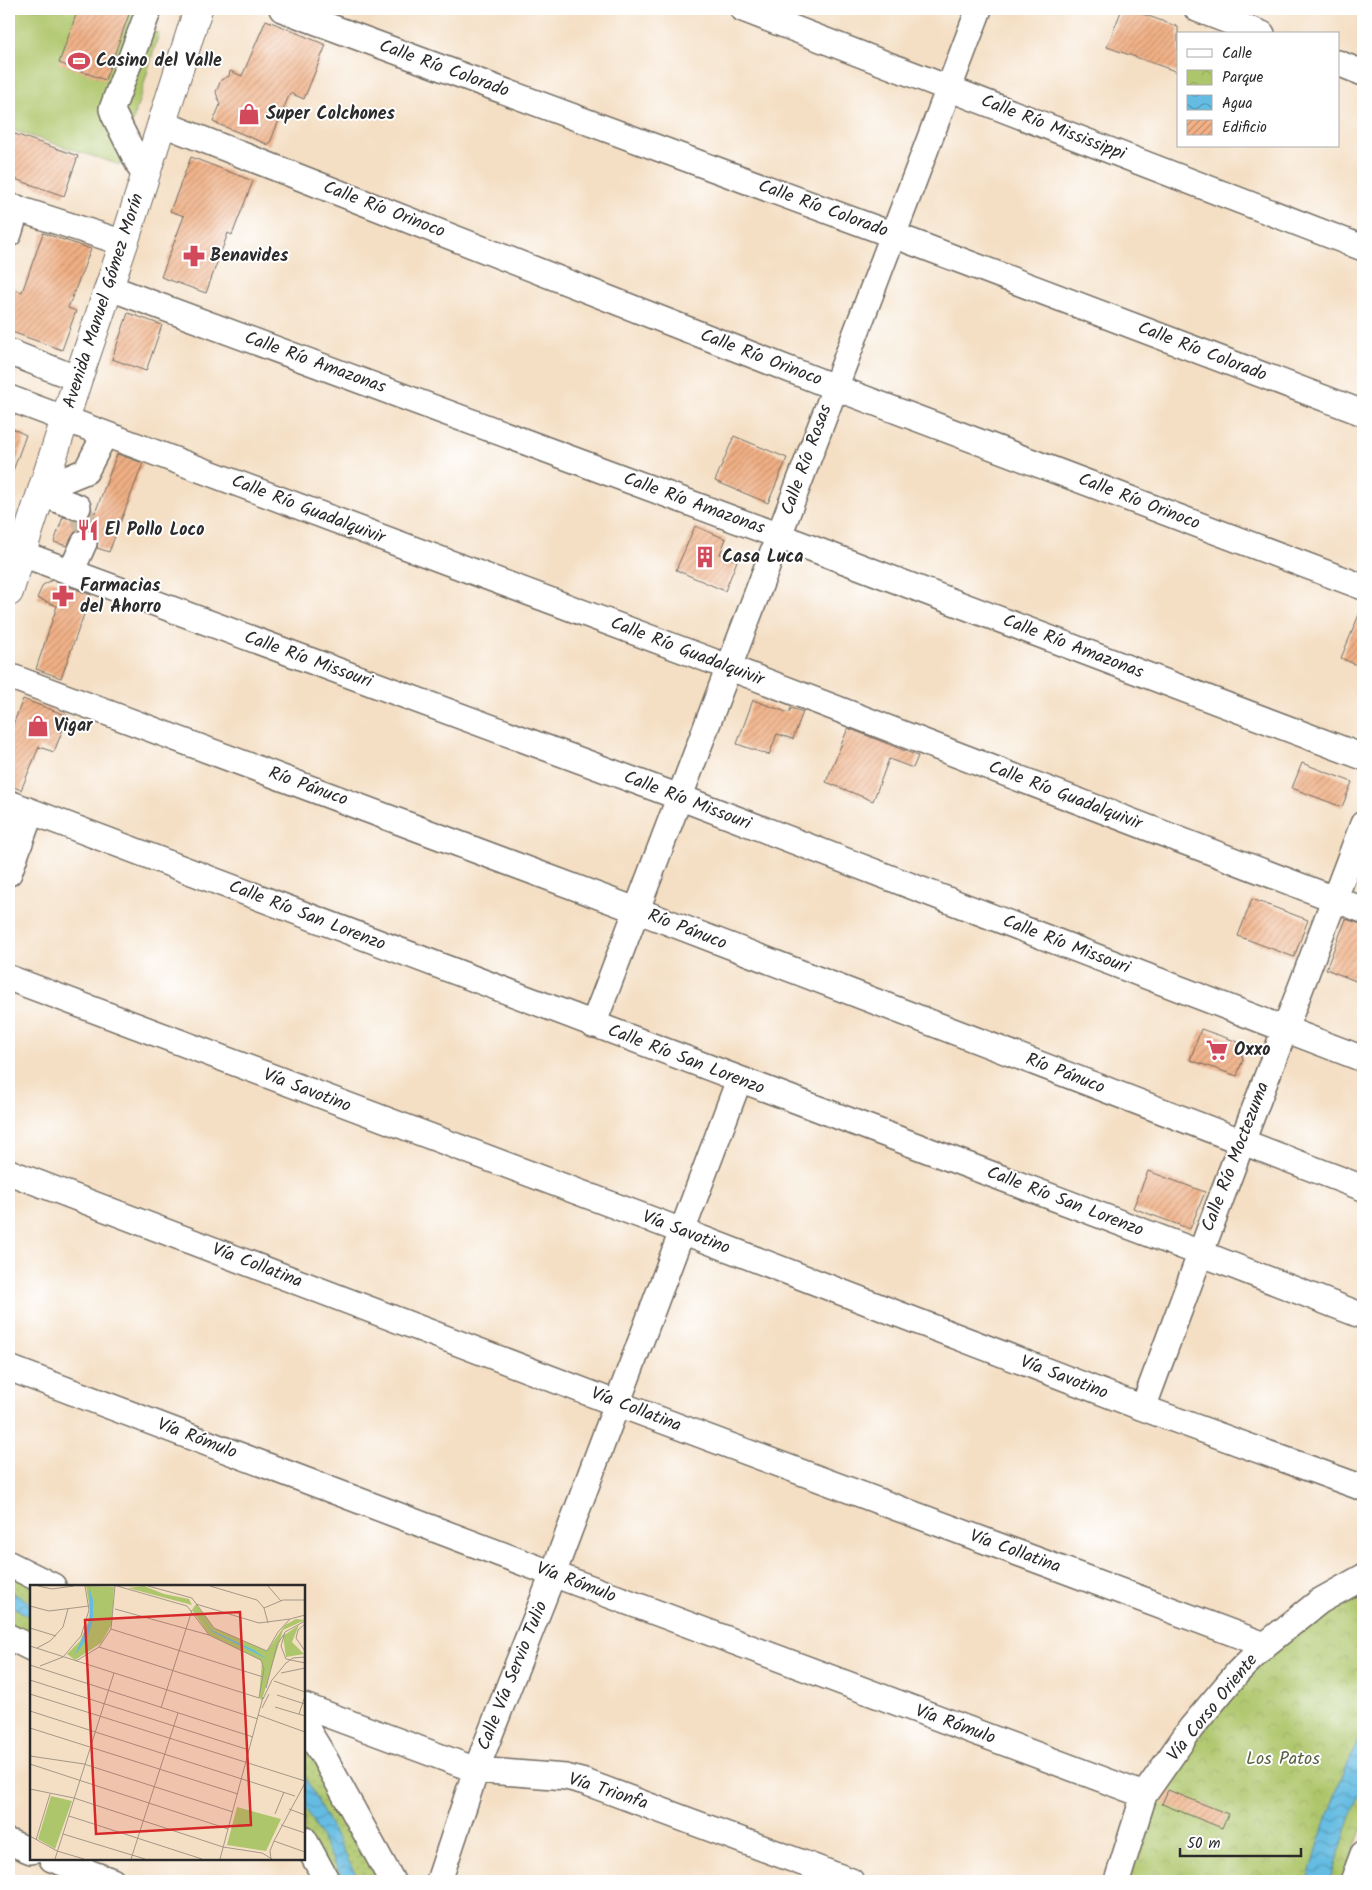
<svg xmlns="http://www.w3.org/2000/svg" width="1372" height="1890" viewBox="0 0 1372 1890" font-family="Kalam,sans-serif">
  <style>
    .grass { fill: url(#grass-dots); stroke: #6c784b }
    .park { fill: url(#park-crowns); stroke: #6c784b }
    .pitch { fill: #aec66b; stroke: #6c784b }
    .water { fill: url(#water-waves); stroke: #487486 }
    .building { fill: url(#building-hatch) }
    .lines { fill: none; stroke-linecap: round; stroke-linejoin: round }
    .minor-tunnel { stroke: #ccbba5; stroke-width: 25; stroke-dasharray: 25 12; stroke-linecap: butt }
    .minor-casing { stroke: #716a61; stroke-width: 28 }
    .major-casing { stroke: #716a61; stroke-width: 30 }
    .minor { stroke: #fff; stroke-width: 25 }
    .major { stroke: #fff; stroke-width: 28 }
    .labels { text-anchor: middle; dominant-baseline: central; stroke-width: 4; stroke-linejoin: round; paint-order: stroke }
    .poi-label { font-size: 18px; font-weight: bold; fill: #2b2b2b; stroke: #fff; text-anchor: start }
    .street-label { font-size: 18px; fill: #2b2b2b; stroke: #fff }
    .park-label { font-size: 18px; fill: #596141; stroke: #fff }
    .inset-road { fill: none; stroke: #a49787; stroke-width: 1 }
    .view { fill: #d62828; fill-opacity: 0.15; stroke: #d62828; stroke-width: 2.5 }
    .inset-edge { fill: none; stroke: #2b2b2b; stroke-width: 2.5 }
  </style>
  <defs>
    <pattern id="grass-dots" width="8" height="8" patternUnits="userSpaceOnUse" patternTransform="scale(1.25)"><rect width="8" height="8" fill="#aec66b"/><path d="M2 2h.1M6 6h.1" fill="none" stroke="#96aa5d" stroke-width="1.8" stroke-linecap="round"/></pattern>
    <pattern id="park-crowns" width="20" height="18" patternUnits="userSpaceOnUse" patternTransform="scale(1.25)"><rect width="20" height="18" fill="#aec66b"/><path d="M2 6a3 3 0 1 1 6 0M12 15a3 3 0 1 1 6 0" fill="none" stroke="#96aa5d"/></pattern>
    <pattern id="water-waves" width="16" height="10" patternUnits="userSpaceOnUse" patternTransform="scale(1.25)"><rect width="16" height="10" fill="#65bce2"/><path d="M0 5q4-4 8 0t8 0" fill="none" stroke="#5399b7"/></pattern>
    <pattern id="building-hatch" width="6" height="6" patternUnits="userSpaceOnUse" patternTransform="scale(1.25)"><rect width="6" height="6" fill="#f1b085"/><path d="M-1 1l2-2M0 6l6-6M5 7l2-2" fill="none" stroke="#c38f6d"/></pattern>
  </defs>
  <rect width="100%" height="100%" fill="#fff"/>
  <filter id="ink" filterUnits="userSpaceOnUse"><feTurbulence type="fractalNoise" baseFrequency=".02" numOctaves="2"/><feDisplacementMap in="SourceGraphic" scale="10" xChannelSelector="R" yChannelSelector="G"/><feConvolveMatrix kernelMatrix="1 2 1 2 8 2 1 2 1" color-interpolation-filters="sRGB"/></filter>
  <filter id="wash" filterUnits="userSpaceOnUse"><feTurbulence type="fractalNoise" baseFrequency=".0096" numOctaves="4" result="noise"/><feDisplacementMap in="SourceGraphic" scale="20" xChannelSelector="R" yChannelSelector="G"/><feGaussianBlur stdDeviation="1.12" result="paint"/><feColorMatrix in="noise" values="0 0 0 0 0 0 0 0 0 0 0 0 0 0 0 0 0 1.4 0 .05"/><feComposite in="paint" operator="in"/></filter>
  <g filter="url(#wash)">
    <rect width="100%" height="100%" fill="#f4dfc4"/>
    <path class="grass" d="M 9,1564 L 31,1586 L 31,1648 L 9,1637 Z
      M 304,1724 L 392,1881 L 327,1881 L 304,1839 Z"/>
    <path class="park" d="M 1363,1590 L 1363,1824 L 1343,1881 L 1126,1881 L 1154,1799 L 1196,1740 L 1247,1674 L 1324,1611 Z"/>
    <path class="pitch" d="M 9,9 L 166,9 L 165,11 L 160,9 L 153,32 L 159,33 L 120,165 L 9,129 Z"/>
    <path class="water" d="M 9,1591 L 31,1603 L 31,1617 L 9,1605 Z
      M 1363,1732 L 1363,1786 L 1350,1819 L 1330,1881 L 1308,1881 C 1322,1830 1338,1779 1363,1732 Z
      M 304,1775 L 354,1871 L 362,1881 L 345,1881 L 342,1877 L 304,1805 Z"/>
    <g id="blocks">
      <path class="building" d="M 78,9 L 131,9 L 105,80 L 59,63 Z
        M 1122,9 L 1130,9 L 1178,27 L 1178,72 L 1107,47 Z
        M 266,20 L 326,45 L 304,99 L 290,93 L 269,145 L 213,122 L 220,105 L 216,92 L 221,80 L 229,76 L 230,71 L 242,76 Z
        M 9,132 L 78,156 L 64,196 L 9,177 Z
        M 191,157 L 253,181 L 232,235 L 228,233 L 206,293 L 161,277 L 184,216 L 170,211 Z
        M 43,233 L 91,249 L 68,308 L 76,311 L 62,350 L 9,331 L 9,287 L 22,292 Z
        M 128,313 L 162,325 L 146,371 L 112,359 Z
        M 9,427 L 26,435 L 10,479 L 9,479 Z
        M 734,436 L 787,458 L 768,503 L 715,481 Z
        M 117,454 L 143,463 L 109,552 L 97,548 L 98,541 L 96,535 L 89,530 L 82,529 L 75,532 L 67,546 L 54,542 L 63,517 L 80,521 L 87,518 L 92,511 L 95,513 Z
        M 695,526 L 726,539 L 720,554 L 737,561 L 725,591 L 676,570 Z
        M 52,580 L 91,595 L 61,678 L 36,669 L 57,606 L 37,598 L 43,585 Z
        M 1363,605 L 1363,668 L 1341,658 Z
        M 23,699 L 68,716 L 54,752 L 39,747 L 21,790 L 9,785 L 9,730 L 11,730 Z
        M 753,700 L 789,713 L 791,708 L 803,712 L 793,739 L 777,734 L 769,755 L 737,744 Z
        M 848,728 L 918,756 L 913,768 L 889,759 L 873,801 L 826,782 Z
        M 1302,763 L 1352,782 L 1342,807 L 1292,788 Z
        M 1252,899 L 1308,920 L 1294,957 L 1238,936 Z
        M 1346,919 L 1363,925 L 1363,984 L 1326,969 Z
        M 1201,1029 L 1238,1042 L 1243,1059 L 1237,1076 L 1190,1060 Z
        M 1148,1171 L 1205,1192 L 1190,1229 L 1133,1208 Z
        M 1168,1790 L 1228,1814 L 1222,1828 L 1162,1804 Z"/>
    </g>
  </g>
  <g filter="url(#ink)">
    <use href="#blocks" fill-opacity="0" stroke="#716a61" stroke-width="1"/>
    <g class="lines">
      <path class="minor-tunnel" d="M 78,507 L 89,531 L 84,543"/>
      <g class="minor-casing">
        <path id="minor" d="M 282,9 L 912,242 L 1363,413
          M 743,9 L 1363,248
          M 1197,9 L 1262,34
          M 1338,63 L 1363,73
          M 161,123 L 834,387 L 1363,587
          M 144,175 L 114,115 L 112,109 L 149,9
          M 9,206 L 124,243
          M 9,234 L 17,208
          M 108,287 L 779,536 L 1363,757
          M 9,352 L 78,379
          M 9,398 L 728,667 L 1363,910
          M 42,489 L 86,471 L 105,434
          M 41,494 L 78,507
          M 9,549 L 679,797 L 1363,1059
          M 71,572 L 84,543
          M 9,676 L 652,916 L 1363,1188
          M 9,803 L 1200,1253 L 1363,1316
          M 9,873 L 31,812
          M 9,978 L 682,1231 L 1143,1408 L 1363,1488
          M 593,1025 L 979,9
          M 9,1172 L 618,1404 L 1265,1645
          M 9,1368 L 553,1574 L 1144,1795
          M 1143,1408 L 1242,1142 L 1363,824
          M 9,1564 L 53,1586
          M 9,1637 L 31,1648
          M 304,1706 L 476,1770 L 566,1777 L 585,1782 L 851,1881
          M 304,1724 L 324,1757 L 392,1881
          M 304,1839 L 327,1881
          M 9,1842 L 31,1851
          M 52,1859 L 112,1881
          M 439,1881 L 476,1770 L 553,1574 L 739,1080
          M 1117,1881 L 1144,1795 L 1191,1728 L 1238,1672 L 1265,1645 L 1320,1601 L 1363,1577
          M 1353,1881 L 1363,1854"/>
      </g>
      <g class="major-casing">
        <path id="major" d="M 9,592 L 78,379 L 124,243 L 198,9"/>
      </g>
      <use href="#minor" class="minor"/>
      <use href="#major" class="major"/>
    </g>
  </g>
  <defs>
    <g id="stadium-bare" transform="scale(1.725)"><path d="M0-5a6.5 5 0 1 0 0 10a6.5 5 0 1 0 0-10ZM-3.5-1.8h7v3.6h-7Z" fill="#d1495b" stroke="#fff" stroke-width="2.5" paint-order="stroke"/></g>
    <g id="shop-bare" transform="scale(1.725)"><path d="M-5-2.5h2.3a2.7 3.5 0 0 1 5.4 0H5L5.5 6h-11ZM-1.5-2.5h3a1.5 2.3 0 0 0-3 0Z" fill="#d1495b" stroke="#fff" stroke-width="2.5" paint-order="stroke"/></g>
    <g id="pharmacy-bare" transform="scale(1.725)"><path d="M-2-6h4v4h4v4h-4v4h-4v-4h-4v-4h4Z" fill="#d1495b" stroke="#fff" stroke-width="2.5" paint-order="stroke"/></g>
    <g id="restaurant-bare" transform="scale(1.725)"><path d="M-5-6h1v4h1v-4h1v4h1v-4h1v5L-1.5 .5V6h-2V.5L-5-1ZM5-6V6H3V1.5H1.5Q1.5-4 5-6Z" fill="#d1495b" stroke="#fff" stroke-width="2.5" paint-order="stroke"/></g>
    <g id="building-bare" transform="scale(1.725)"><path d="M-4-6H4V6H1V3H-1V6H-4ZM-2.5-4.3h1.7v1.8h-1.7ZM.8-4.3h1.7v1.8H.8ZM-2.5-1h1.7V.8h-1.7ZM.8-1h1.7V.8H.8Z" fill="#d1495b" stroke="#fff" stroke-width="2.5" paint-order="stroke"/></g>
    <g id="supermarket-bare" transform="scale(1.725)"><path d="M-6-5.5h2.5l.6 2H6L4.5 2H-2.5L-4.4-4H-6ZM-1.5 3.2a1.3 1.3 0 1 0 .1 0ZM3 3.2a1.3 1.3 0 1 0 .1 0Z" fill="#d1495b" stroke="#fff" stroke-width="2.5" paint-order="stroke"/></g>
  </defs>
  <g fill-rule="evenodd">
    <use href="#stadium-bare" x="79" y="61"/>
    <use href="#shop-bare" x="249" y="114"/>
    <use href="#pharmacy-bare" x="194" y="256"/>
    <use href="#restaurant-bare" x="88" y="530"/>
    <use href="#building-bare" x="705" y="557"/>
    <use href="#pharmacy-bare" x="63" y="596"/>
    <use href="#shop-bare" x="38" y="726"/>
    <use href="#supermarket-bare" x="1217" y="1050"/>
  </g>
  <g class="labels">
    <g class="poi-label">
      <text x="96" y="61">Casino del Valle</text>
      <text x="266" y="114">Super Colchones</text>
      <text x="210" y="256">Benavides</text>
      <text x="105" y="530">El Pollo Loco</text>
      <text x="722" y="557">Casa Luca</text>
      <text x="80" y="586">Farmacias<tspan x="80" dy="21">del Ahorro</tspan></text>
      <text x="54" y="726">Vigar</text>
      <text x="1234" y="1050">Oxxo</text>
    </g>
    <g class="street-label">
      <text transform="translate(444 69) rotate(20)">Calle Río Colorado</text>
      <text transform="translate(1053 128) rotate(21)">Calle Río Mississippi</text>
      <text transform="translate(823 209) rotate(20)">Calle Río Colorado</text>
      <text transform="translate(384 210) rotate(21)">Calle Río Orinoco</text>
      <text transform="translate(104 301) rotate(-72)">Avenida Manuel Gómez Morín</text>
      <text transform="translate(1202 352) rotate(21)">Calle Río Colorado</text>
      <text transform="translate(761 358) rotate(21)">Calle Río Orinoco</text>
      <text transform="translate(315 363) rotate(20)">Calle Río Amazonas</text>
      <text transform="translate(807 460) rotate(-70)">Calle Río Rosas</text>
      <text transform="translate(1139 502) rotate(21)">Calle Río Orinoco</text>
      <text transform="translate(694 504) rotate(20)">Calle Río Amazonas</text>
      <text transform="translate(308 510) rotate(21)">Calle Río Guadalquivir</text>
      <text transform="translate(1073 647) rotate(21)">Calle Río Amazonas</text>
      <text transform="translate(687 652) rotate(21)">Calle Río Guadalquivir</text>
      <text transform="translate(308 660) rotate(20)">Calle Río Missouri</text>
      <text transform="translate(308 787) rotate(20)">Río Pánuco</text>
      <text transform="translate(1065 796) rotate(21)">Calle Río Guadalquivir</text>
      <text transform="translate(687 801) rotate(21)">Calle Río Missouri</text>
      <text transform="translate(307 916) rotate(21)">Calle Río San Lorenzo</text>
      <text transform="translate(687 930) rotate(21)">Río Pánuco</text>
      <text transform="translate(1066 945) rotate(21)">Calle Río Missouri</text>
      <text transform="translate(686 1060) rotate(21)">Calle Río San Lorenzo</text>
      <text transform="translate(1065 1074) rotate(21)">Río Pánuco</text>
      <text transform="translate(307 1091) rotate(21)">Vía Savotino</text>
      <text transform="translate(1236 1157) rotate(-69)">Calle Río Moctezuma</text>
      <text transform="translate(1065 1202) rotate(21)">Calle Río San Lorenzo</text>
      <text transform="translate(686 1233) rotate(21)">Vía Savotino</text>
      <text transform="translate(257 1266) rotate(21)">Vía Collatina</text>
      <text transform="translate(1064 1378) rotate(21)">Vía Savotino</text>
      <text transform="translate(636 1410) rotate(21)">Vía Collatina</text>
      <text transform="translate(197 1439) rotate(21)">Vía Rómulo</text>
      <text transform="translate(1015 1552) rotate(20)">Vía Collatina</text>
      <text transform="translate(576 1583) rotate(21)">Vía Rómulo</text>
      <text transform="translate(513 1676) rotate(-68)">Calle Vía Servio Tulio</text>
      <text transform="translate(1213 1708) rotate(-51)">Vía Corso Oriente</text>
      <text transform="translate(955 1725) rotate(20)">Vía Rómulo</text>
      <text transform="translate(608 1792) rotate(18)">Vía Trionfa</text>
    </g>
    <g class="park-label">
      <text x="1283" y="1759">Los Patos</text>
    </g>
  </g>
  <g transform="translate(30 1585)">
    <rect width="275" height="275" fill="#f4dfc4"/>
    <path d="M 114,1 L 134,9 L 159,14 L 162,20 L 98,3 ZM 166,19 L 184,43 L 237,66 L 255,40 L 266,34 L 275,35 L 253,45 L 232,115 L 229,113 L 232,76 L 179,50 L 162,25 ZM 269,40 L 262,57 L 274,69 L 256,72 L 253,51 Z" fill="#aec66b"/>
    <path d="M 56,1 L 84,2 L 82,39 L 71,58 L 45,75 L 37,69 L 50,56 L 58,37 L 60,25 ZM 21,211 L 42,216 L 25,264 L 8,254 Z" fill="#aec66b"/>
    <path d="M 207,222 L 251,234 L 236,266 L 197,260 Z" fill="#aec66b"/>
    <path d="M 59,1 L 63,15 L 63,35 L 57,54 L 45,70 L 60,35 ZM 167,23 L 181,45 L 224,65 L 237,74 L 181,46 Z" fill="#65bce2"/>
    <path class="inset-road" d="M 8,1 L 22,4 L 44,1M 87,1 L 157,21 L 179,50 L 231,75 L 234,84 L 229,113M 118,1 L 162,13 L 184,43 L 237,66 L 248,47 L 260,34M 180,1 L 227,15 L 234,23 L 238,38M 238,1 L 251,16M 166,19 L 229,38 L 260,34M 0,21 L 19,26 L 59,21M 234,23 L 253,15 L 275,15M 85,24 L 179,50M 260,34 L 275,30M 275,36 L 255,47 L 251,61 L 256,74 L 275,78M 275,39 L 268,45 L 266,53 L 275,66M 0,43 L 26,51M 81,44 L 233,92M 0,61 L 228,134M 69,62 L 229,113M 7,63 L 20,56 L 33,42 L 38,24M 46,76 L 69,62 L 81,44 L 85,1M 0,80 L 223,152M 10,81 L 33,72 L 51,51 L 59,25 L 55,1M 251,88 L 275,83M 0,95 L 219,165M 244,96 L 275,107M 236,103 L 247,60 L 254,49M 0,109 L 275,196M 247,110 L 275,119M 233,114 L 242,95 L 256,78 L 263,73 L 275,72M 245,122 L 275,131M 131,123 L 162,25M 232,123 L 239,109M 0,126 L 265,211M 269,129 L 275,111M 228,130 L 275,147M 0,143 L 208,209M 0,171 L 54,179 L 203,227M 0,179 L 198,244M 0,204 L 44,213 L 193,262 L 232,268 L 242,274M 259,224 L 275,230M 245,229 L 254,207M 39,231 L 172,274M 251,240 L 275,248M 33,249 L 115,274M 0,251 L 27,266 L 54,274M 6,255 L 20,209M 244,256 L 275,267M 25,274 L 84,88M 101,274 L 148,128M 190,274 L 233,112M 241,274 L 240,266 L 244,256 L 275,198"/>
    <path class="view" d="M 210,27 L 221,240 L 66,249 L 55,35 Z"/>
    <rect width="275" height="275" class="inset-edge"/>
  </g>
  <rect width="1372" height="1890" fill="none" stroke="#fff" stroke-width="30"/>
  <rect x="1177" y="32" width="162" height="115" fill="#ffffff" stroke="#aaaaaa"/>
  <rect x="1187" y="49" width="25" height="8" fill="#ffffff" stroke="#aaaaaa"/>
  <text x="1222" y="58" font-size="15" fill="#2b2b2b">Calle</text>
  <rect x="1187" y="70" width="25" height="15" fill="url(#park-crowns)" stroke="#aaaaaa"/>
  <text x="1222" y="82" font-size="15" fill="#2b2b2b">Parque</text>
  <rect x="1187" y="95" width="25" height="15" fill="url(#water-waves)" stroke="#aaaaaa"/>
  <text x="1222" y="108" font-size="15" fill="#2b2b2b">Agua</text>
  <rect x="1187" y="120" width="25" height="15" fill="url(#building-hatch)" stroke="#aaaaaa"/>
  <text x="1222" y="132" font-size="15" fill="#2b2b2b">Edificio</text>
  <path d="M1180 1848v8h121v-8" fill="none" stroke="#2b2b2b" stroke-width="2.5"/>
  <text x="1187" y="1848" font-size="15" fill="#2b2b2b" stroke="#ffffff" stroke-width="4" paint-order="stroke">50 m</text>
</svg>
